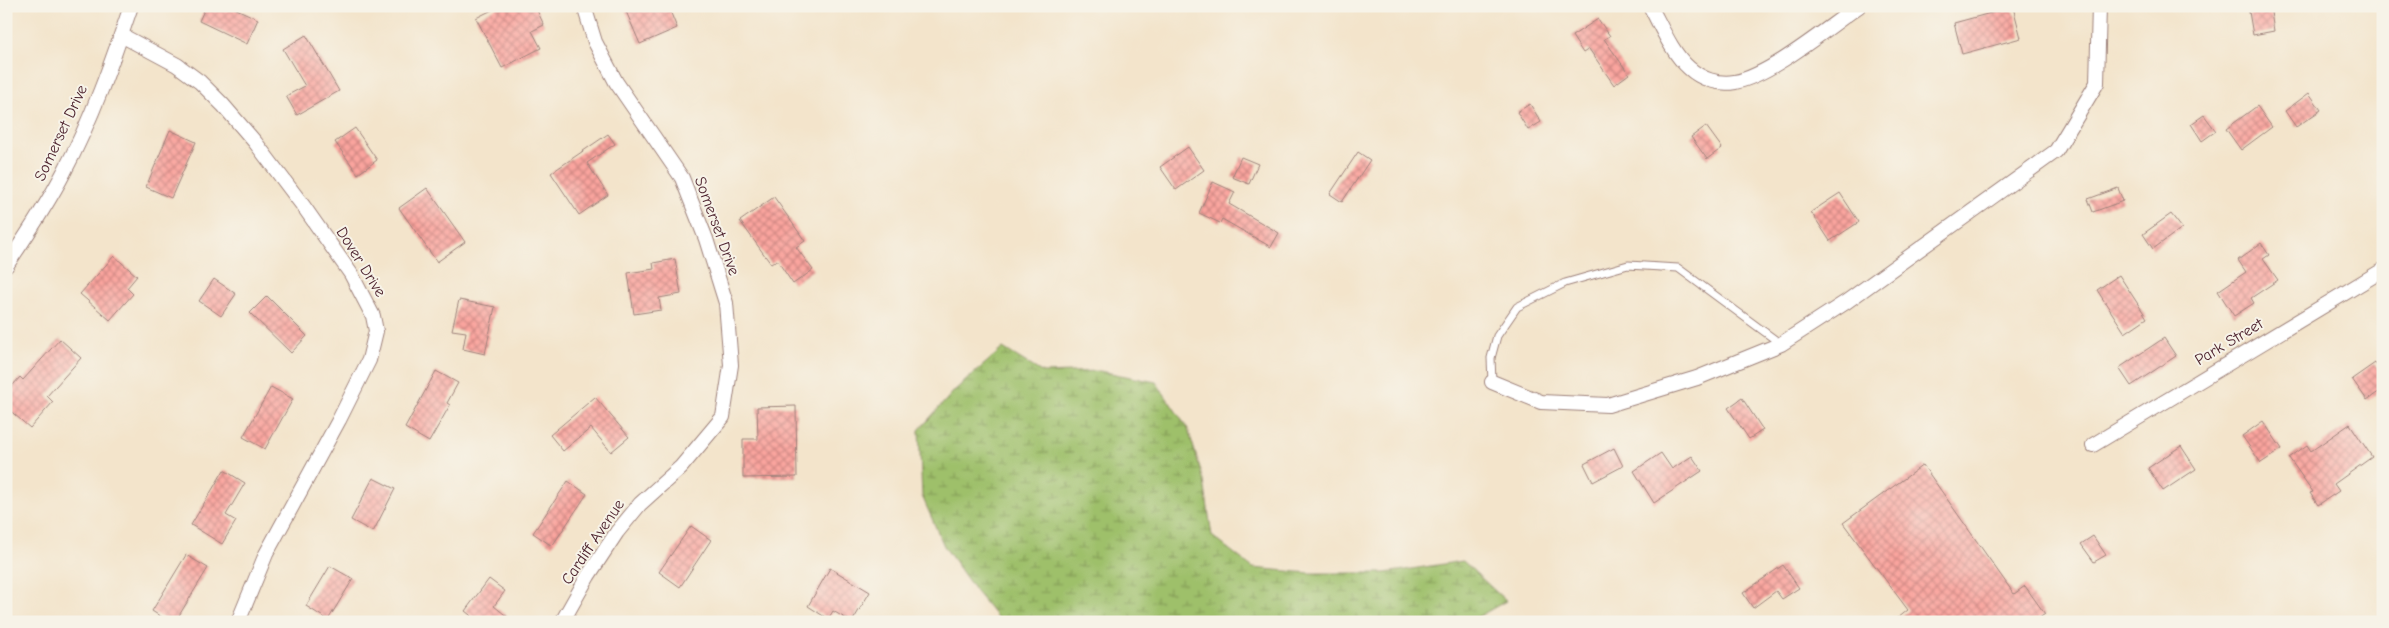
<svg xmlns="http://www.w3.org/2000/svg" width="2389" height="628" viewBox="0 0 2389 628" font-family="'Comic Neue',sans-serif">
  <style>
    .wetland { fill: url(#wetland-marsh); stroke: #74704a }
    .building { fill: url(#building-cross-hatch) }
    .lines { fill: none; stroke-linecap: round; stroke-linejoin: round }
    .lane-casing { stroke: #9e827b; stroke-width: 9 }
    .street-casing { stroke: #9e827b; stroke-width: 16 }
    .lane { stroke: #fff; stroke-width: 7 }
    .street { stroke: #fff; stroke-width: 14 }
    .labels { text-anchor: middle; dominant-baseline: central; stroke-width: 4; stroke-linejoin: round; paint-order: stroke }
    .street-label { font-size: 16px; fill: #4a1f2b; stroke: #f7f3e8 }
  </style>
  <defs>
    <pattern id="wetland-marsh" width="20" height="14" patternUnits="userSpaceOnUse" patternTransform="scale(1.25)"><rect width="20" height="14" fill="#9ec06a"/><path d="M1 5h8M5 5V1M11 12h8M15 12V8" fill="none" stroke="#839b57"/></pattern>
    <pattern id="building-cross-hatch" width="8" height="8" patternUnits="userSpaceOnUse" patternTransform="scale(1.25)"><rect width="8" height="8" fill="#faa49e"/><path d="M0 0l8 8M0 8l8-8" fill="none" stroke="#cc8581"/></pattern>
  </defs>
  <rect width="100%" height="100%" fill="#f7f3e8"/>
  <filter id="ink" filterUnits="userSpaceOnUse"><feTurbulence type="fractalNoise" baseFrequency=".02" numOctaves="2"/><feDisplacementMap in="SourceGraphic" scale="10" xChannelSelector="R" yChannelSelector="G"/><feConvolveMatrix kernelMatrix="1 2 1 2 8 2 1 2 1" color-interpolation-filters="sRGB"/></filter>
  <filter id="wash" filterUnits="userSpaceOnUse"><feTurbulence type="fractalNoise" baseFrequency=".0096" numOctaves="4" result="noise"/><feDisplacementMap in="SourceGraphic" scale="20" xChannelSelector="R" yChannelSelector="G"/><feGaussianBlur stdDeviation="1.12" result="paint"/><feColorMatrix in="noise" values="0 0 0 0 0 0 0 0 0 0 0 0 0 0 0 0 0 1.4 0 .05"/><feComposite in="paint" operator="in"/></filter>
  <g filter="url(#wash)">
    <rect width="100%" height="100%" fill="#f3e4cb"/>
    <path class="wetland" d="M 1003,348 L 1043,373 L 1100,371 L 1156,382 L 1188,429 L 1204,481 L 1212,536 L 1253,568 L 1310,573 L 1385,573 L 1463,561 L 1506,601 L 1469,622 L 1001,622 L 977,593 L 944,546 L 922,496 L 919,430 L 955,390 Z"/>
    <g id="blocks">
      <path class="building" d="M 206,6 L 230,6 L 258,19 L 247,44 L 199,21 Z
        M 500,6 L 535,6 L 544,25 L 532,31 L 541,48 L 502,68 L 476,18 Z
        M 633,6 L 668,6 L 677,28 L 640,44 L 625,9 Z
        M 2248,6 L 2270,6 L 2274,31 L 2253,35 Z
        M 2013,7 L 2021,38 L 1962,54 L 1954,23 Z
        M 1598,19 L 1610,36 L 1604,39 L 1629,74 L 1614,85 L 1589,49 L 1583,53 L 1572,36 Z
        M 306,35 L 339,91 L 297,115 L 286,96 L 305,86 L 283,49 Z
        M 2309,93 L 2321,110 L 2296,127 L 2285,111 Z
        M 1530,104 L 1541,122 L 1528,130 L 1517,112 Z
        M 2257,106 L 2272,127 L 2241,150 L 2226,129 Z
        M 2204,115 L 2216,131 L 2202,141 L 2191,124 Z
        M 1706,126 L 1722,148 L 1707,159 L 1691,137 Z
        M 355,128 L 377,160 L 358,174 L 335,142 Z
        M 170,130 L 196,142 L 171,198 L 146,187 Z
        M 608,134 L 615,144 L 587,163 L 608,195 L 579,215 L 551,173 Z
        M 1188,147 L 1204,170 L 1176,190 L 1160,167 Z
        M 1358,152 L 1370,160 L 1342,202 L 1330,194 Z
        M 1241,157 L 1258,164 L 1249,184 L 1232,177 Z
        M 1213,182 L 1235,192 L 1229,204 L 1279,233 L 1271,247 L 1222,219 L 1220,223 L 1199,213 Z
        M 427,188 L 465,242 L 437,262 L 399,208 Z
        M 2118,188 L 2123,201 L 2093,212 L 2088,199 Z
        M 1840,193 L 1859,222 L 1830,241 L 1811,212 Z
        M 774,197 L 805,241 L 796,247 L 813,270 L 793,284 L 777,260 L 771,264 L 740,221 Z
        M 2171,214 L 2182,228 L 2153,249 L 2143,234 Z
        M 2261,243 L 2269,255 L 2263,259 L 2278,280 L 2251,298 L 2254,303 L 2234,316 L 2218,291 L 2246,272 L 2238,260 Z
        M 114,256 L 137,276 L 127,288 L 133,294 L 110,320 L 80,294 Z
        M 675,259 L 681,294 L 659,298 L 661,310 L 634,314 L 628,273 L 654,269 L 653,263 Z
        M 2119,275 L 2147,318 L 2125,333 L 2097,290 Z
        M 214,279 L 236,294 L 221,316 L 199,301 Z
        M 267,296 L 307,336 L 291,353 L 250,313 Z
        M 459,300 L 495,307 L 485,354 L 463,349 L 466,332 L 452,330 Z
        M 2164,338 L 2176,356 L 2131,386 L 2119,368 Z
        M 60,339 L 81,358 L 47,396 L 53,402 L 30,428 L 6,407 L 6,393 L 20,377 L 23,380 Z
        M 2375,363 L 2383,374 L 2383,389 L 2367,400 L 2352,379 Z
        M 436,371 L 458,383 L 447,403 L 450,405 L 429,442 L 405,428 Z
        M 271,387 L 293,399 L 265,449 L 243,437 Z
        M 595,397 L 629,437 L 611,452 L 591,428 L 563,451 L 550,435 Z
        M 1742,398 L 1763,430 L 1749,439 L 1728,408 Z
        M 796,406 L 797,477 L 743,478 L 743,439 L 758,439 L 757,407 Z
        M 2263,421 L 2282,449 L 2261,463 L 2242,436 Z
        M 2350,424 L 2372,457 L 2334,484 L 2339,491 L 2318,505 L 2310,493 L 2313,492 L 2289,458 L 2307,445 L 2311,451 Z
        M 2181,446 L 2196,469 L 2163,491 L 2148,468 Z
        M 1614,448 L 1623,466 L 1593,482 L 1584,464 Z
        M 1661,453 L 1672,469 L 1692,456 L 1702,471 L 1654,503 L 1634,471 Z
        M 1923,465 L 2014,594 L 2025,586 L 2045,614 L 2034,622 L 1893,622 L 1908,610 L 1843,523 Z
        M 224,470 L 245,483 L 226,515 L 236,521 L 222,544 L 191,525 Z
        M 373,478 L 395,489 L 373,532 L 351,520 Z
        M 568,481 L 587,494 L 552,546 L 533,533 Z
        M 691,526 L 711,540 L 680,587 L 659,572 Z
        M 2093,536 L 2106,555 L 2094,562 L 2081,544 Z
        M 186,555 L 208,568 L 175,622 L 169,622 L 152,611 Z
        M 1783,565 L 1799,588 L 1782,599 L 1776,591 L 1753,608 L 1743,593 Z
        M 330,566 L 353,579 L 328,620 L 306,606 Z
        M 830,568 L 870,592 L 852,622 L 833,611 L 828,619 L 808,606 Z
        M 489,579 L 505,591 L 494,606 L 514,622 L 479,622 L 465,611 Z"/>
    </g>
  </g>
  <g filter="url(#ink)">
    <use href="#blocks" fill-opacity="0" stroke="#9e827b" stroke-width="1"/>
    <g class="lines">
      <g class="lane-casing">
        <path id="lane" d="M 1492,382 L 1491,358 L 1497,336 L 1517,307 L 1565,283 L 1628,265 L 1678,268 L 1781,344"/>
      </g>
      <g class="street-casing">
        <path id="street" d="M 1650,6 C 1661,26 1672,53 1689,68 C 1701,79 1718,85 1735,82 C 1771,75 1827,28 1859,6
          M 121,35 L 177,65 L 200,82 L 223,105 L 255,142 L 304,207 L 351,274 L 373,316 L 376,331 L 369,360 L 339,420 L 266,554 L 238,622
          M 6,266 C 27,235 47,205 64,172 C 92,119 112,62 131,6
          M 1492,382 L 1541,402 L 1608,405 L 1697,378 L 1781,344 L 1846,302 L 2056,151 L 2097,83 L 2099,6
          M 2093,445 L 2383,270
          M 562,622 L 588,576 L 617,532 L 640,504 L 681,467 L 723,417 L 731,365 L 726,303 L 706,239 L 682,178 L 616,82 L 595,42 L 584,6"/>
      </g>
      <use href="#lane" class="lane"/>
      <use href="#street" class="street"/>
    </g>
  </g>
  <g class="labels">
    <g class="street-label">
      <text transform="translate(61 133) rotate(-65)">Somerset Drive</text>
      <text transform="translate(717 226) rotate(70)">Somerset Drive</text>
      <text transform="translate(361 262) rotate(58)">Dover Drive</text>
      <text transform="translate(2229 342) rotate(-31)">Park Street</text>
      <text transform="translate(593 542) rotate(-56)">Cardiff Avenue</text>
    </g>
  </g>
  <rect width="2389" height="628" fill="none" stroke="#f7f3e8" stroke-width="25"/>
</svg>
